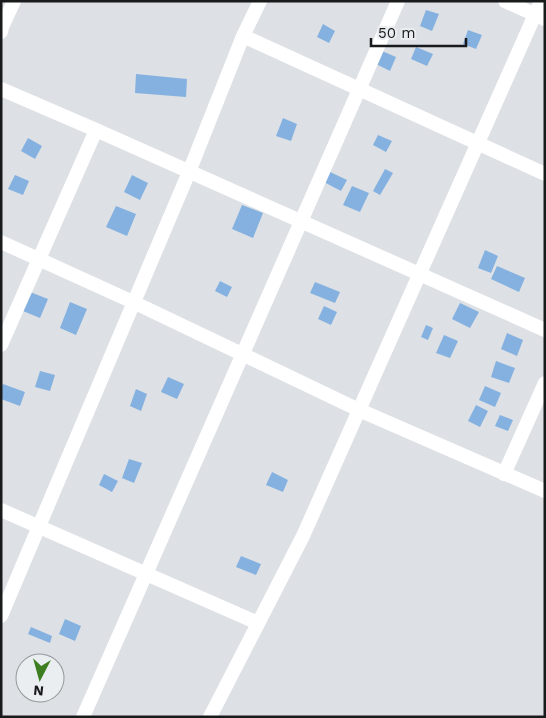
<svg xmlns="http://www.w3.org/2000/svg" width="546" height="718" viewBox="0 0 546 718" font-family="'Work Sans',sans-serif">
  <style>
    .building { fill: #85b1e0 }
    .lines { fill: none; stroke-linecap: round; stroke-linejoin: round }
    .street { stroke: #fff; stroke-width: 14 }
  </style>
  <rect width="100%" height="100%" fill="#dde0e4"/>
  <path class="building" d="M 426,10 L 439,14 L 432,31 L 420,26 Z
    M 323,24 L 335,31 L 329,43 L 317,37 Z
    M 468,30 L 482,35 L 476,49 L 463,44 Z
    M 416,47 L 433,54 L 427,66 L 411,59 Z
    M 382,51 L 396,57 L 390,71 L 376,64 Z
    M 136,74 L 187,79 L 186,97 L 135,93 Z
    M 283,118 L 297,124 L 291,141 L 276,136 Z
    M 378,135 L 392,141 L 386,152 L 373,145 Z
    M 28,138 L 42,146 L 35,159 L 21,151 Z
    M 385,169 L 393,173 L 380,195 L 373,191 Z
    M 328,171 L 347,180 L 341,191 L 322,181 Z
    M 15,175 L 29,181 L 23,195 L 8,189 Z
    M 132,175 L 148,183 L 140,200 L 124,192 Z
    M 352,186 L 369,193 L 360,212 L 343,205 Z
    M 242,205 L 263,213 L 253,238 L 232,229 Z
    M 116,206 L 136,214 L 127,236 L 106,227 Z
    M 485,250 L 498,256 L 491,273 L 478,268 Z
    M 497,266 L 525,278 L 519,292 L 491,279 Z
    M 220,281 L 232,287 L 227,297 L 215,291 Z
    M 315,282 L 340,292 L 335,303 L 310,293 Z
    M 30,292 L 48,299 L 40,318 L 23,311 Z
    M 70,302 L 87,309 L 76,335 L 60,328 Z
    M 460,303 L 479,312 L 470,328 L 452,319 Z
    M 324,306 L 337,312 L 331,325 L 318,319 Z
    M 426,325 L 433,328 L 428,340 L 421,337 Z
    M 507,333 L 523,340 L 517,356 L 501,349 Z
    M 444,335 L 458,341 L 450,358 L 436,353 Z
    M 496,361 L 515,368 L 509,383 L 491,377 Z
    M 40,371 L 55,375 L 50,391 L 35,387 Z
    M 168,377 L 184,384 L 177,399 L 161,392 Z
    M 3,384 L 25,392 L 20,406 L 1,399 L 1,389 Z
    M 485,386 L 501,393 L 495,407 L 479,400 Z
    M 136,389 L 147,394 L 141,411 L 130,406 Z
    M 476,405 L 488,411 L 480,427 L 468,421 Z
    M 500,415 L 513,420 L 508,431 L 495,426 Z
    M 129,459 L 142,463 L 134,483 L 122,478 Z
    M 272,472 L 288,480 L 283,492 L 266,485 Z
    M 104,474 L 118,481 L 112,492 L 99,485 Z
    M 241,556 L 261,564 L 256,575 L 236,567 Z
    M 65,619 L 81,626 L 75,641 L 59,634 Z
    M 31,627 L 52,636 L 50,643 L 28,634 Z"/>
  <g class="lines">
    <path class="street" d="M 505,1 L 545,19
      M 1,32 L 2,27 L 14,1
      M 243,36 L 545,174
      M 1,89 L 96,130 L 545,330
      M 1,242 L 133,302 L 359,410 L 545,491
      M 1,345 L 96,130
      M 504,474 L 545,383
      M 1,510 L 258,623
      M 1,616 L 189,172 L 243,36 L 260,1
      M 83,717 C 190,479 291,239 398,1
      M 210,717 L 303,536 L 541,1"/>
  </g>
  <rect width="546" height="718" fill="none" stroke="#191a1b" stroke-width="5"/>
  <g transform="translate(40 678) rotate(186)"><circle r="24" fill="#eaeef1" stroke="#96999b"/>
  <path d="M0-4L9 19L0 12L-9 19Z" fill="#3c7e20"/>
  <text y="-8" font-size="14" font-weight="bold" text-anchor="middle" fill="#191a1b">N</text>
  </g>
  <path d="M371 38v8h95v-8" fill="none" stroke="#191a1b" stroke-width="2.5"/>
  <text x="378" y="38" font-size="15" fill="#191a1b" stroke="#eaeef1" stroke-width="4" paint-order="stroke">50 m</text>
</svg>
